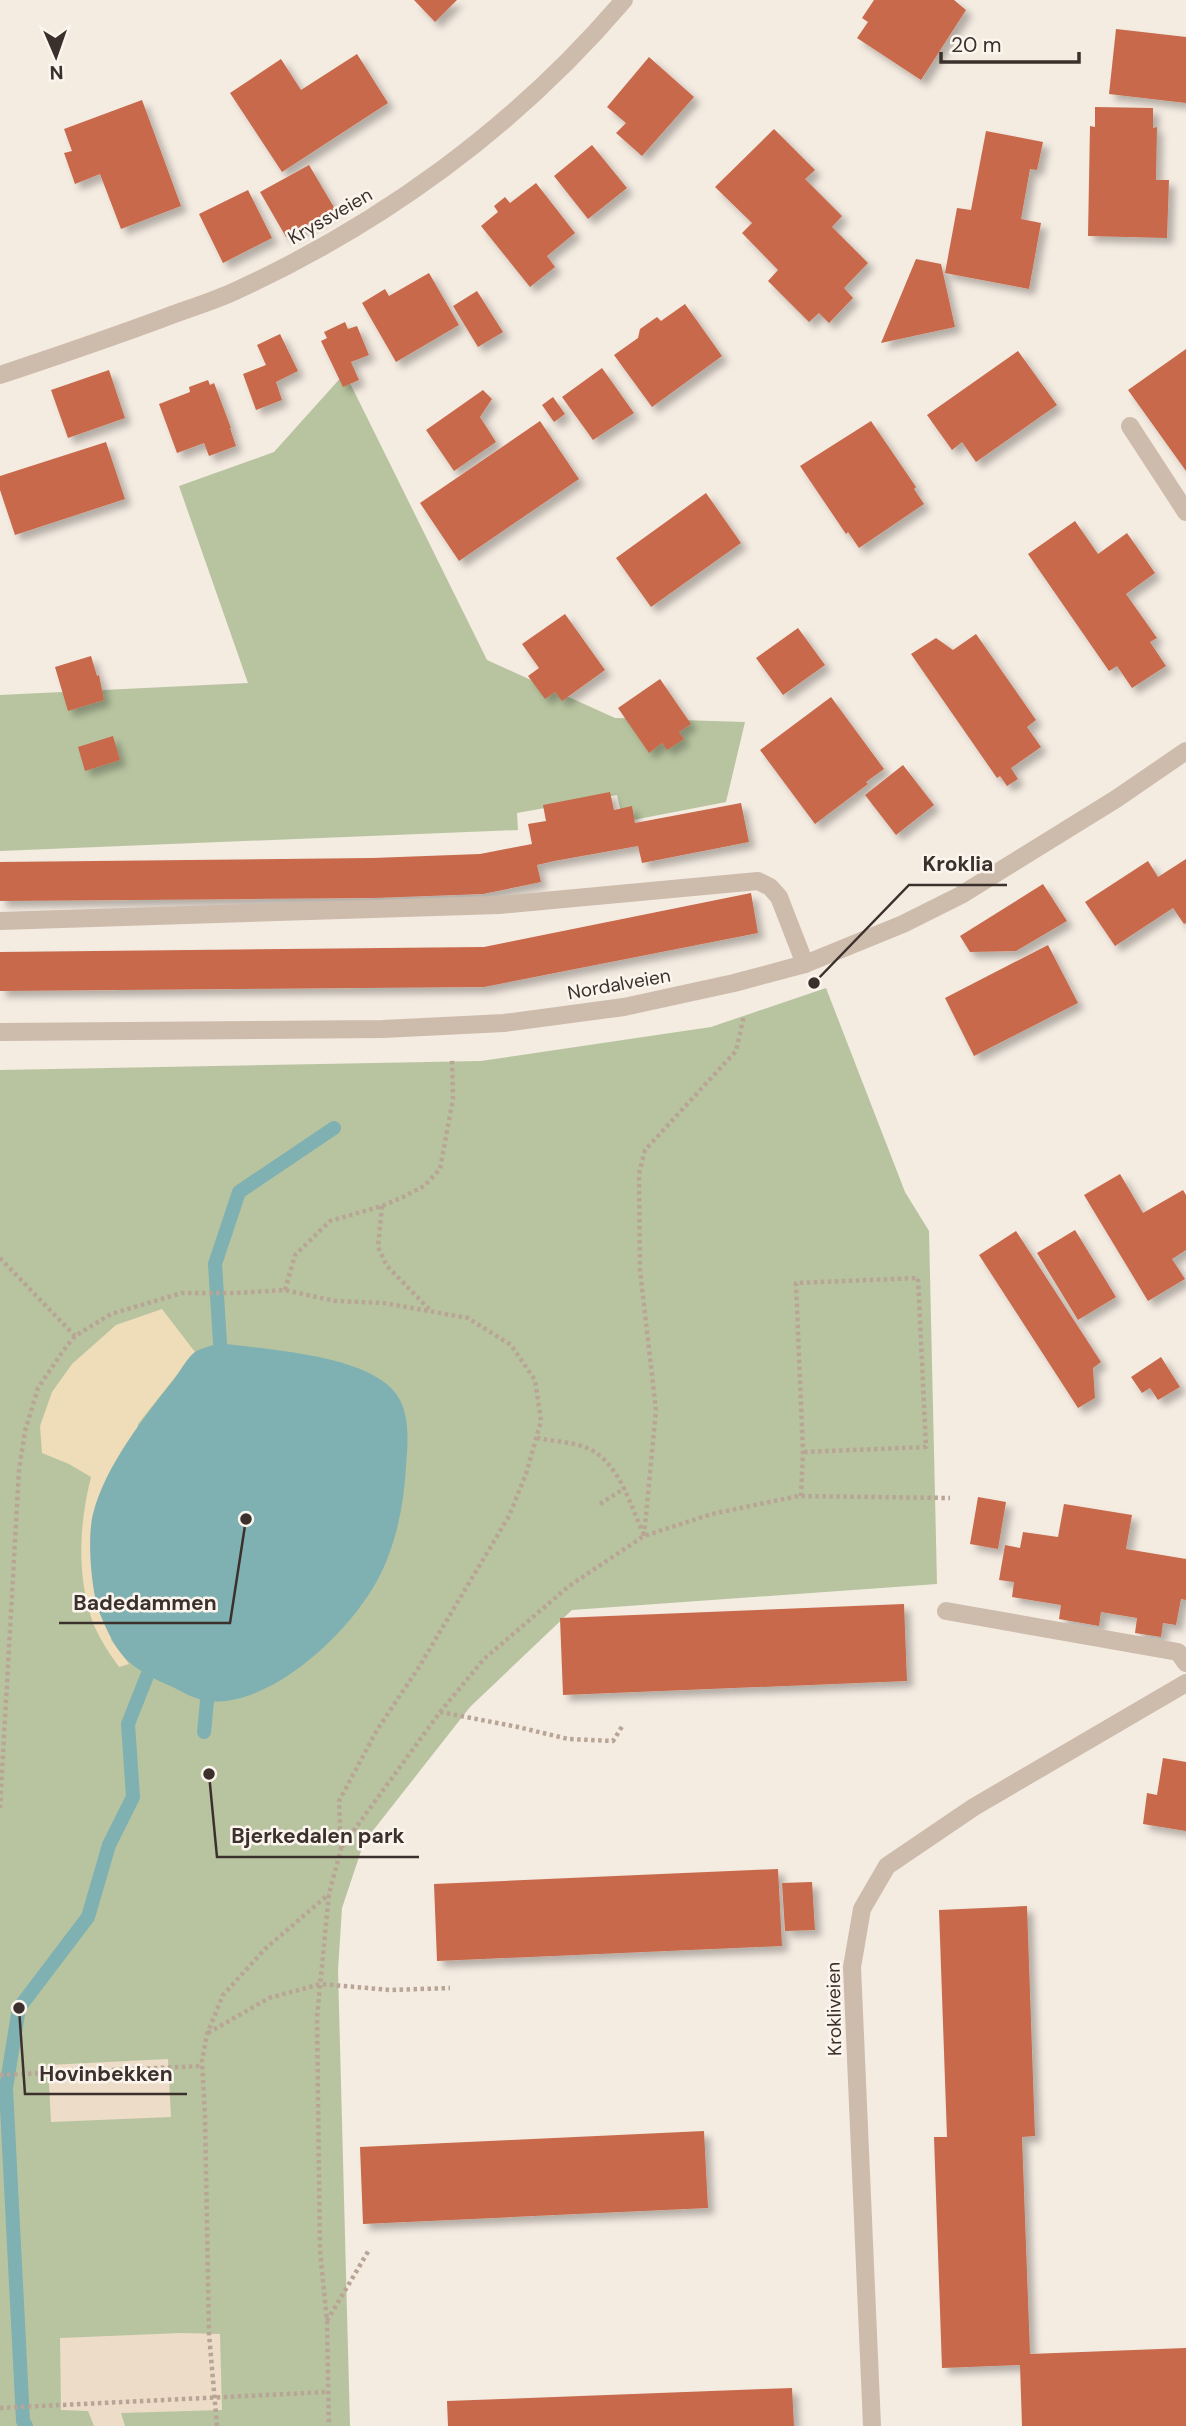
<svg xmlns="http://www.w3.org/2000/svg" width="1186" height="2426" viewBox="0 0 1186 2426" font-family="'DM Sans',sans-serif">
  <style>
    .green { fill: #b8c4a0 }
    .sand { fill: #efdcb8 }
    .plaza { fill: #ecdcc8 }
    .water { fill: #7fb0b2 }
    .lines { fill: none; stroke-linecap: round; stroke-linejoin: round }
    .stream { stroke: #7fb0b2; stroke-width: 14 }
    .building { fill: #c8694b; filter: url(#shadow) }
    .path { stroke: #b9a596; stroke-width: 4.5; stroke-dasharray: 3.5 3.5; stroke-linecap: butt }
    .service { stroke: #cdbbac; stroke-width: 18 }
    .minor { stroke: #cdbbac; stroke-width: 18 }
    .tertiary { stroke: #cdbbac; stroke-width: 18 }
    .labels { text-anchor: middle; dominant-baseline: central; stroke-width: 5; stroke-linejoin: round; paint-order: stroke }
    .street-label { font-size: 19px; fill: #3b302b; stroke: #fbf5ee }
    .leader { fill: none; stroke: #3b302b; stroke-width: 2.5 }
    .callout-dot { fill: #3b302b; stroke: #fbf5ee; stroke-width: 2.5 }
    .callout-label { font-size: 21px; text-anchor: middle; font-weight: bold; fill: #3b302b; stroke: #fbf5ee; stroke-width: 5; stroke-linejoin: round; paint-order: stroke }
  </style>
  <defs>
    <filter id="shadow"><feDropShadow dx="6" dy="6" stdDeviation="3.5" flood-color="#0004"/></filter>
  </defs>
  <rect width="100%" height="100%" fill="#f4ebe1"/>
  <path class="green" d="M 345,373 L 487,660 L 615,718 L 745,722 L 726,802 L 623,822 L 617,795 L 517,813 L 518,830 L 0,851 L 0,695 L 248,683 L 179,486 L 274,452 Z
    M 826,988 L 905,1192 L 929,1231 L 937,1584 L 572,1610 L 470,1707 L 364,1842 L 342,1908 L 338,1970 L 350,2426 L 0,2426 L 0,1070 L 481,1061 L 711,1027 Z"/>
  <path class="sand" d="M 162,1309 L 195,1352 L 138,1424 L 111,1640 L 129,1664 L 119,1667 C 107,1650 94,1631 89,1610 C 77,1566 80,1521 91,1477 L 69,1464 L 42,1453 L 40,1426 L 52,1392 L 72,1364 L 116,1325 Z"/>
  <path class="plaza" d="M 168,2059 L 171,2117 L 51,2122 L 48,2065 Z
    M 181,2333 L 220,2334 L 222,2410 L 121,2413 L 125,2426 L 94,2426 L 88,2411 L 61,2410 L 60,2338 Z"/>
  <path class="water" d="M 220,1343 C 266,1350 360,1354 393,1390 C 411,1410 408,1441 406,1466 C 404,1505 396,1545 378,1579 C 350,1632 271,1708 207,1701 C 193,1699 180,1690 168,1685 C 128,1667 117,1655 100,1614 C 91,1592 87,1537 93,1514 C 105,1466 145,1416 175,1378 C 181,1370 187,1358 195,1352 C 201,1348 212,1346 220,1343 Z"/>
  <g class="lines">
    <path class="stream" d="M 220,1343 L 215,1264 L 239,1192 L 334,1128
      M 204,1732 L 207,1701
      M 26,2426 L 23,2421 L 6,2088 L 19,2008 L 88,1917 L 109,1845 L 133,1797 L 128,1724 L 147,1676"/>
  </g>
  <path class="building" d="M 414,0 L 457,0 L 435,22 Z
    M 874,0 L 954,0 L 966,10 L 921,80 L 857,38 L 868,22 L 862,18 Z
    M 1116,29 L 1186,37 L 1186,103 L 1109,94 Z
    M 357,54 L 388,103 L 282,172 L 230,93 L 281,59 L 301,90 Z
    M 649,57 L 694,97 L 642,156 L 616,133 L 626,123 L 607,107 Z
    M 142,100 L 181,206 L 121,229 L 100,174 L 75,184 L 64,153 L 72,151 L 64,129 Z
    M 1095,107 L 1153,108 L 1153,128 L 1157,127 L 1156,180 L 1169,180 L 1167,238 L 1088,236 L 1090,126 L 1095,127 Z
    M 774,129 L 815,170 L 805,179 L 842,216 L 832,227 L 868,263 L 844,288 L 853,298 L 829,323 L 819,313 L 809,322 L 768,281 L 778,270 L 742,233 L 752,223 L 715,187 Z
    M 986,131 L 1043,142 L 1037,170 L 1030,169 L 1021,219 L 1041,223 L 1029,289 L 945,273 L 957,208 L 971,210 Z
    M 592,145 L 627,188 L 588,219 L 554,176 Z
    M 309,165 L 335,209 L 286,237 L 260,192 Z
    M 536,183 L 575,233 L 547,256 L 555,267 L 530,287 L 481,226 L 498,212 L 494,206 L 505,197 L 510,203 Z
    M 248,190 L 272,238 L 223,263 L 199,214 Z
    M 916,259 L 941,264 L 955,327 L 881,343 Z
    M 429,273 L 459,325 L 396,362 L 362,303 L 385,289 L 389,296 Z
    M 477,291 L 503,332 L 478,347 L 453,306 Z
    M 685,304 L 722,356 L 652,407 L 614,355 L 638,338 L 640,329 L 657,317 L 661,321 Z
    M 345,322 L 348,329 L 357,326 L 369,355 L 351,362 L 359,380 L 343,387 L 321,341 L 327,338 L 324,332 Z
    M 280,334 L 298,371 L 276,382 L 282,400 L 256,410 L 243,374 L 266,365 L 257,345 Z
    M 1186,349 L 1186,471 L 1128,390 Z
    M 1018,351 L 1057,405 L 976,462 L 962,442 L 952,450 L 927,415 Z
    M 602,368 L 634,413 L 593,440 L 562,397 Z
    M 109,370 L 125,418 L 68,438 L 51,390 Z
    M 208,380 L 210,385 L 214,383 L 231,428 L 230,428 L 236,446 L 209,456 L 204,443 L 177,453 L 159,404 L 190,392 L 189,387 Z
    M 483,390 L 492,399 L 480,417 L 496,442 L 454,471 L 426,430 Z
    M 553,397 L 565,414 L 554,422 L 542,405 Z
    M 540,421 L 579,479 L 459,561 L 420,503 Z
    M 871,421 L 916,487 L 914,489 L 924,504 L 859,548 L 848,532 L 846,534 L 800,466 Z
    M 106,442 L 125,499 L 15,535 L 0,490 L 0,476 Z
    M 706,493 L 741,543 L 651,607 L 616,558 Z
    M 1075,521 L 1098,554 L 1127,533 L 1155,573 L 1126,594 L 1157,638 L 1150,642 L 1166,666 L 1132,688 L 1117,666 L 1109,671 L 1028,554 Z
    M 565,614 L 605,670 L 562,701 L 555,692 L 545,699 L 528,676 L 539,668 L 522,644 Z
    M 798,628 L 825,665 L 783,695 L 756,658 Z
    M 976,634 L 1036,720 L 1027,727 L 1041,747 L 1011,768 L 1018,779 L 1007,786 L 1000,776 L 997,778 L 911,654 L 936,638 L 953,650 Z
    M 91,656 L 97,676 L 99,675 L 104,700 L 68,711 L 55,667 Z
    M 660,679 L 691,724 L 679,732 L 684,739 L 667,750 L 662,743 L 649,753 L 618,708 Z
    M 831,697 L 884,769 L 866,782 L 868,784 L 815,824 L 760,750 Z
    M 113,736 L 120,760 L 85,771 L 78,747 Z
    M 903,765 L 934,805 L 896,835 L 865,795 Z
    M 610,792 L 614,810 L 632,806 L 635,823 L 741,803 L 749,842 L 642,863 L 638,846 L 554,861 L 537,865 L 541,882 L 483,894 L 374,898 L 0,901 L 0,862 L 373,858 L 480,854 L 532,844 L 528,824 L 546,821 L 543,805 Z
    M 1186,859 L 1186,923 L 1184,924 L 1173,908 L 1115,946 L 1085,902 L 1148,861 L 1158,877 Z
    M 1043,884 L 1067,921 L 1016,951 L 970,952 L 960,936 Z
    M 751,893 L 758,933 L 484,987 L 0,991 L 0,952 L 484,947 Z
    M 1048,945 L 1078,1003 L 974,1056 L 945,998 Z
    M 1120,1174 L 1143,1213 L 1183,1190 L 1186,1195 L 1186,1250 L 1172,1259 L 1185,1279 L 1148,1301 L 1084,1195 Z
    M 1075,1230 L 1116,1297 L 1078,1320 L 1037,1253 Z
    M 1016,1231 L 1101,1362 L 1093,1368 L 1095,1398 L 1078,1408 L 979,1255 Z
    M 1161,1357 L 1180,1387 L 1158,1400 L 1150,1388 L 1142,1393 L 1131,1377 Z
    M 978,1497 L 1006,1502 L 998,1549 L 970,1544 Z
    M 1064,1504 L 1132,1515 L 1126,1549 L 1186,1559 L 1186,1600 L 1181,1599 L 1176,1625 L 1163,1623 L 1161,1637 L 1135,1633 L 1137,1618 L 1101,1612 L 1099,1626 L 1059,1619 L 1061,1605 L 1012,1597 L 1014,1582 L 999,1580 L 1005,1545 L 1020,1548 L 1023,1532 L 1058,1537 Z
    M 904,1604 L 907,1681 L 563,1695 L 560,1618 Z
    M 1163,1758 L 1186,1762 L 1186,1831 L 1143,1824 L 1147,1793 L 1157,1795 Z
    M 778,1869 L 782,1946 L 437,1961 L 434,1884 Z
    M 812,1882 L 815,1930 L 785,1931 L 782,1883 Z
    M 1027,1906 L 1035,2136 L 1022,2137 L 1030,2354 L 1186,2348 L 1186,2426 L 1022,2426 L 1020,2365 L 942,2368 L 934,2137 L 947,2137 L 939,1910 Z
    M 704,2131 L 708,2208 L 363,2224 L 360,2147 Z
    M 792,2388 L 794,2426 L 448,2426 L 447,2401 Z"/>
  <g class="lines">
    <path class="path" d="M 382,1206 L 378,1247 L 387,1266 L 431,1311
      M 0,1258 L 75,1336
      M 285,1290 L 295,1255 L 330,1221 L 382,1206 L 403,1197 L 424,1186 L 440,1169 L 453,1099 L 452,1058
      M 537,1438 C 552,1441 570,1442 585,1447 C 619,1460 630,1505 644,1535
      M 801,1496 L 803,1452 L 796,1283 L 918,1278 L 926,1447 L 803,1452
      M 600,1504 L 625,1488
      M 644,1536 L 656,1410 L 640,1270 L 639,1174 L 645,1150 L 736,1051 L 744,1015
      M 440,1712 L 518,1727 L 568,1739 L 613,1741 L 623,1725
      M 0,1808 L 19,1470 L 25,1431 L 38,1388 L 63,1351 L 75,1336 L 111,1314 L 182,1293 L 235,1293 L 285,1290 L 335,1301 L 384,1303 L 468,1318 L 511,1345 L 535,1380 L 541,1421 L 526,1474 L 509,1516 L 419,1667 L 377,1730 L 339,1801 L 341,1849 L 329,1894 L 317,2017 L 320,2251 L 327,2321 L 329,2426
      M 341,1848 L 440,1712 L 484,1659 L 569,1586 L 644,1536 L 712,1514 L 798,1496 L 950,1498
      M 208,2033 L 269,1998 L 321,1984 L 390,1990 L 450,1988
      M 0,2075 L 202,2066
      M 327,2321 L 369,2250
      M 0,2408 L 327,2392
      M 217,2426 L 209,2334 L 205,2116 L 202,2061 L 207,2034 L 223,1995 L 265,1949 L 329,1894"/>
    <path class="service" d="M 1130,426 L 1186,512
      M 0,921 L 499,905 L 758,881 L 770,887 L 779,897 L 805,964
      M 946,1611 L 1178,1652 L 1186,1663"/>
    <path class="minor" d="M 0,375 C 54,357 107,339 161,319 C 184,310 208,303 231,293 C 381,225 517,126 624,0
      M 872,2426 L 852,1967 L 862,1909 L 887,1866 L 974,1807 L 1186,1683"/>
    <path class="tertiary" d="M 0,1032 L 383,1029 L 504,1023 L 624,1007 L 734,983 L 805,964 L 903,924 L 961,895 L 1116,799 L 1186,751"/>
  </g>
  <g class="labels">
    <g class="street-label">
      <text transform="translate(330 216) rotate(-30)">Kryssveien</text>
      <text transform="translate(619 984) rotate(-10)">Nordalveien</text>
      <text transform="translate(834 2009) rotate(-91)">Krokliveien</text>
    </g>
  </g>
  <path class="leader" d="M814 983L909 885H1007M246 1519L230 1623H59M209 1774L217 1857H419M19 2008L25 2094H187"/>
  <g class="callout-dot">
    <circle cx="814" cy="983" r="7"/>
    <circle cx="246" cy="1519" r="7"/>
    <circle cx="209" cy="1774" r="7"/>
    <circle cx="19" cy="2008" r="7"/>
  </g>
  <g class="callout-label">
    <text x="958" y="871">Kroklia</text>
    <text x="145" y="1610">Badedammen</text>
    <text x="318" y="1843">Bjerkedalen park</text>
    <text x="106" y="2081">Hovinbekken</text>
  </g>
  <g transform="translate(56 56) rotate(178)" stroke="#fbf5ee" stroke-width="5" paint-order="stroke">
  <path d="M0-5L12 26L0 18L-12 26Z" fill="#3b302b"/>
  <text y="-10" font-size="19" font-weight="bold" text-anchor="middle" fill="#3b302b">N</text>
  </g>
  <path d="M941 52v10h138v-10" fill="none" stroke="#3b302b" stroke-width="3.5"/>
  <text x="951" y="52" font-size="21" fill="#3b302b" stroke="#fbf5ee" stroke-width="5" paint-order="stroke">20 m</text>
</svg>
